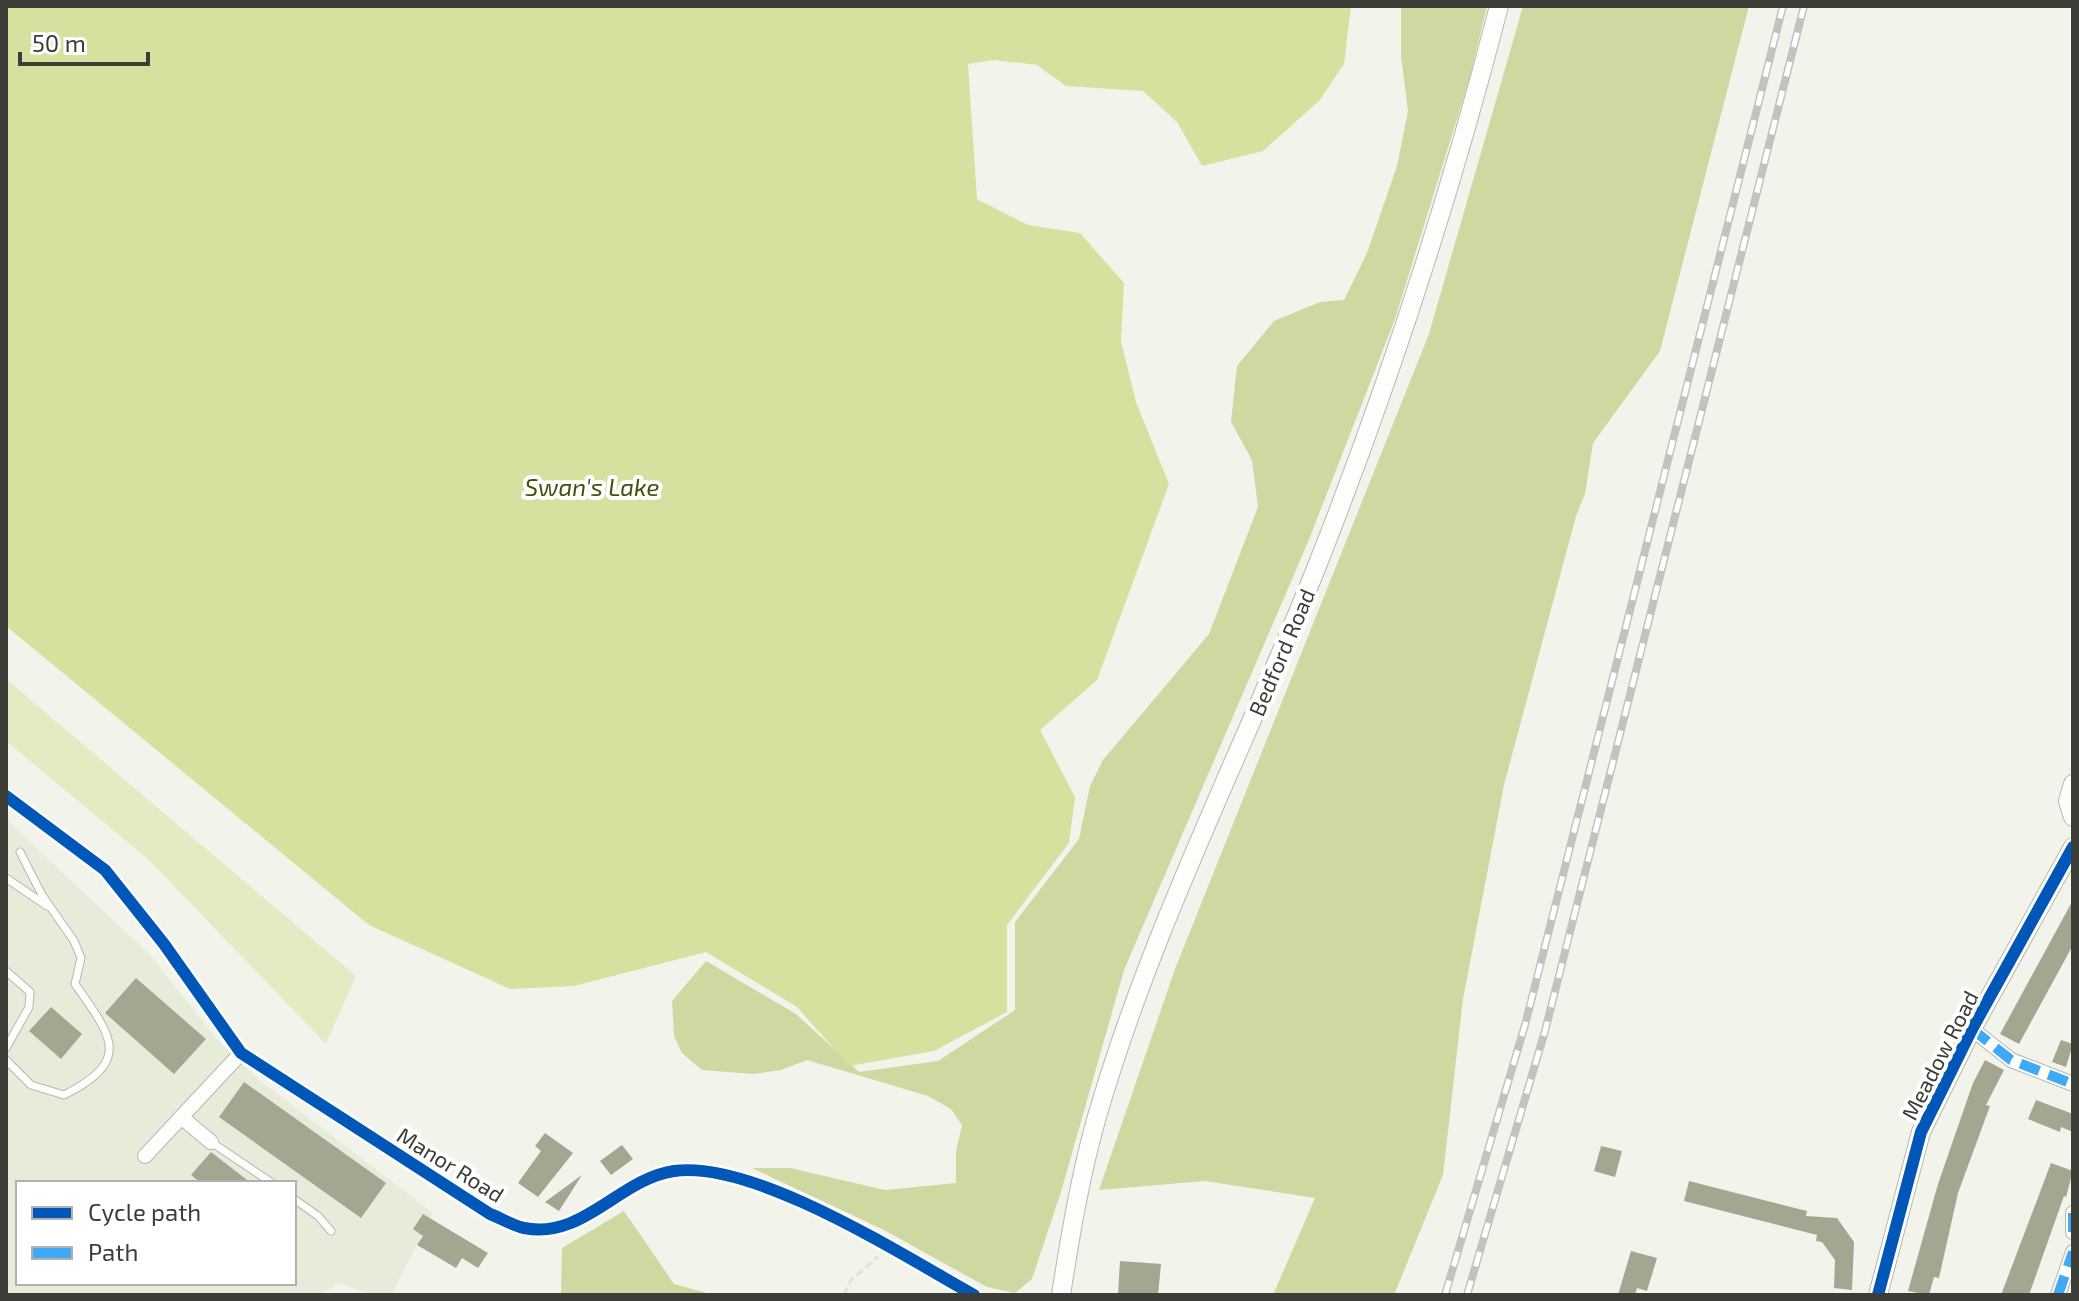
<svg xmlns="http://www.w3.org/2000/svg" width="2079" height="1301" viewBox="0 0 2079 1301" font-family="'Exo 2',sans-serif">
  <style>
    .built { fill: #e7ebda; fill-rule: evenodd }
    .green { fill: #e3ebc3 }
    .forest { fill: #ced8a1 }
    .water { fill: #d5e19e }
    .building { fill: #a3a791 }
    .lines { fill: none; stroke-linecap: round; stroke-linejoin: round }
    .lane-casing { stroke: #b6b8b1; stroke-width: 9 }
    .street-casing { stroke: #b6b8b1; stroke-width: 16 }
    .secondary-casing { stroke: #b6b8b1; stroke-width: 20 }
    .path { stroke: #e1e1df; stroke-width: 3; stroke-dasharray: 8 4; stroke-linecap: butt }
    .lane { stroke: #fdfdfc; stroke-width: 7 }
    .street { stroke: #fdfdfc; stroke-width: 14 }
    .secondary { stroke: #fdfdfc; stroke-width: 18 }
    .rail-casing { stroke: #c2c3c0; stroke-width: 8 }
    .rail { stroke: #fff; stroke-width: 5; stroke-dasharray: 15; stroke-linecap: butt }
    .quiet { stroke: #3fa9f5; stroke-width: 10; stroke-dasharray: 20 10; stroke-linecap: butt }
    .cycleway-casing { stroke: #fff; stroke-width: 17 }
    .cycleway { stroke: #0057b8; stroke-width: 12 }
    .labels { text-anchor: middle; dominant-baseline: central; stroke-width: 8; stroke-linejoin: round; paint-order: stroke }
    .street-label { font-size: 22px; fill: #3c3d37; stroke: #fff }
    .water-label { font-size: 24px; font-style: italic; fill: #464f09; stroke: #fff }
  </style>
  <rect width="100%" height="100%" fill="#f2f4eb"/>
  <path class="built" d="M 6,819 L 151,956 L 218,1041 L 262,1082 L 433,1213 L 391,1295 L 373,1295 L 338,1283 L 320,1295 L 6,1294 ZM 18,1183 L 294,1183 L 294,1283 L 18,1283 Z"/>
  <path class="green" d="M 6,679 L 356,976 L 326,1044 L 149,860 L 6,741 Z"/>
  <path class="forest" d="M 1401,6 L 1487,6 L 1470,77 L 1395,319 L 1308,542 L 1124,970 L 1061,1192 L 1032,1279 L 1015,1293 L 987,1287 L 884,1230 L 752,1168 L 790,1168 L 885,1190 L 956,1183 L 956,1151 L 962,1125 L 951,1109 L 928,1096 L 807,1060 L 781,1070 L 753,1074 L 702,1070 L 682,1053 L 674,1036 L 672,1001 L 706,961 L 796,1014 L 859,1072 L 938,1061 L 1015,1010 L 1015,922 L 1079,839 L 1090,786 L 1103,760 L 1209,634 L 1258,507 L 1252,460 L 1231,422 L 1237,366 L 1274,321 L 1320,302 L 1344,300 L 1367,253 L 1397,166 L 1408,111 L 1401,56 Z
    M 1523,6 L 1749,6 L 1660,351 L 1593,443 L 1585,494 L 1576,516 L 1504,785 L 1463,999 L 1443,1175 L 1394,1295 L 1273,1295 L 1315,1198 L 1205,1181 L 1099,1190 L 1175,969 L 1429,334 Z
    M 624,1211 L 674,1284 L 714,1295 L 561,1295 L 562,1248 Z"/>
  <path class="water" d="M 6,6 L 1351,6 L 1344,64 L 1319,101 L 1263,151 L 1202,166 L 1177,122 L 1143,91 L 1066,86 L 1037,65 L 994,60 L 968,64 L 977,199 L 1028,225 L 1080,233 L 1124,283 L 1121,341 L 1136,402 L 1169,484 L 1097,680 L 1040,730 L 1075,797 L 1069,843 L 1007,925 L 1007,1012 L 934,1051 L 849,1066 L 797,1007 L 706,952 L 574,986 L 510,989 L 369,925 L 6,626 Z"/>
  <path class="building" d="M 2073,900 L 2073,945 L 2019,1044 L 2000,1034 Z
    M 136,978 L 206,1039 L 174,1074 L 105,1013 Z
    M 51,1007 L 82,1034 L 61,1059 L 29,1031 Z
    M 2061,1040 L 2073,1044 L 2066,1067 L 2052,1062 Z
    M 1985,1060 L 2004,1070 L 1986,1105 L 1990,1106 L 1958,1193 L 1939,1278 L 1934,1277 L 1929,1295 L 1908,1291 L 1938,1184 L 1973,1083 Z
    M 244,1082 L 386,1183 L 361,1218 L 219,1117 Z
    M 2036,1100 L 2073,1114 L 2073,1132 L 2061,1127 L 2060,1132 L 2028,1119 Z
    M 545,1133 L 573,1153 L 538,1197 L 518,1183 L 541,1151 L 535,1146 Z
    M 622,1145 L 633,1159 L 611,1175 L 600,1161 Z
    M 1601,1146 L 1622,1151 L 1615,1177 L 1594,1171 Z
    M 211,1152 L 251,1183 L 201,1183 L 191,1175 Z
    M 2051,1163 L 2073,1171 L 2066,1197 L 2064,1196 L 2029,1295 L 2001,1295 Z
    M 582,1175 L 559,1211 L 545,1202 Z
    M 1689,1181 L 1807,1211 L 1806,1216 L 1837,1218 L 1854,1242 L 1852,1290 L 1834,1288 L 1835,1260 L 1822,1242 L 1816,1241 L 1817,1235 L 1684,1201 Z
    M 423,1214 L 488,1253 L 478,1268 L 462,1258 L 456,1268 L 417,1245 L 423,1236 L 413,1229 Z
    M 1631,1251 L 1657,1258 L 1647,1291 L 1637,1288 L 1635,1295 L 1618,1295 Z
    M 1120,1261 L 1161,1264 L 1158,1295 L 1118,1295 Z"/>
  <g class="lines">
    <g class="lane-casing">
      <path id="lane" d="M 6,878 L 47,906
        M 6,971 L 30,992 L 29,1007 L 6,1048
        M 6,1060 L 31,1085 L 64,1095 C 133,1060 112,1037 75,984 L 81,958 L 74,941 L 42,895 L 20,852
        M 211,1142 L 272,1183
        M 294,1199 L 318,1216 L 331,1231"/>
    </g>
    <g class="street-casing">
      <path id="street" d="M 6,796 L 105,870 L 164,944 L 241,1053 L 490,1214 C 501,1218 513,1226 524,1228 C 583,1240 619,1179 674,1171 C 755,1160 902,1255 974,1295
        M 1972,1029 L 2011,1060 L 2073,1084
        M 181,1117 L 211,1142
        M 145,1156 L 241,1053
        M 2073,1213 L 2073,1232
        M 2058,1295 L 2073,1252"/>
    </g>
    <g class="secondary-casing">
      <path id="secondary" d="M 2073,784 L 2068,801 L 2073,817
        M 1061,1295 C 1070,1237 1080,1177 1096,1120 C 1151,929 1243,751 1317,566 C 1389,384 1450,196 1499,6
        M 1878,1295 L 1921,1132 L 1972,1029 L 2073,847"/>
    </g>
    <path class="path" d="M 844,1295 L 851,1280 L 878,1257"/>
    <use href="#lane" class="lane"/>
    <use href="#street" class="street"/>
    <use href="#secondary" class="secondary"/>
    <g class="rail-casing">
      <path id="rail" d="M 1445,1295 L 1525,1025 L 1783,6
        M 1467,1295 L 1545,1031 L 1804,6"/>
    </g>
    <use href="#rail" class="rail"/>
    <path class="quiet" d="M 1972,1029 L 2011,1060 L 2073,1084
      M 2073,1213 L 2073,1232
      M 2058,1295 L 2073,1252"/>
    <g class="cycleway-casing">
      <path id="cycleway" d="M 6,796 L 105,870 L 164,944 L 241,1053 L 490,1214 C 501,1218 513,1226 524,1228 C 583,1240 619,1179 674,1171 C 755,1160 902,1255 974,1295
        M 1878,1295 L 1921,1132 L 1972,1029 L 2073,847"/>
    </g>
    <use href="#cycleway" class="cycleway"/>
  </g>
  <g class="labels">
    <g class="street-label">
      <text transform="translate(1281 652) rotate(-67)">Bedford Road</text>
      <text transform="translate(1939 1055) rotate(-63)">Meadow Road</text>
      <text transform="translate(451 1164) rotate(32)">Manor Road</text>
    </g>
    <g class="water-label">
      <text x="592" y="486">Swan's Lake</text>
    </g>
  </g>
  <rect width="2079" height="1301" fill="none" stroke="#3c3d37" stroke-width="16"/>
  <rect x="16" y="1181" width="280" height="104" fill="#ffffff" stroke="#b1b1af" stroke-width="2"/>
  <rect x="32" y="1207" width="40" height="12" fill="#0057b8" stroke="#b1b1af" stroke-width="2"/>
  <text x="88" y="1221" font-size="24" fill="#3c3d37">Cycle path</text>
  <rect x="32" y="1247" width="40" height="12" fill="#3fa9f5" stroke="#b1b1af" stroke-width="2"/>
  <text x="88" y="1261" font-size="24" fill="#3c3d37">Path</text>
  <path d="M20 52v12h128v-12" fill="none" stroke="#3c3d37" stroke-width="4"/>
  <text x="32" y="52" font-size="24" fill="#3c3d37" stroke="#ffffff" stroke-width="6" paint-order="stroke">50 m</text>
</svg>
